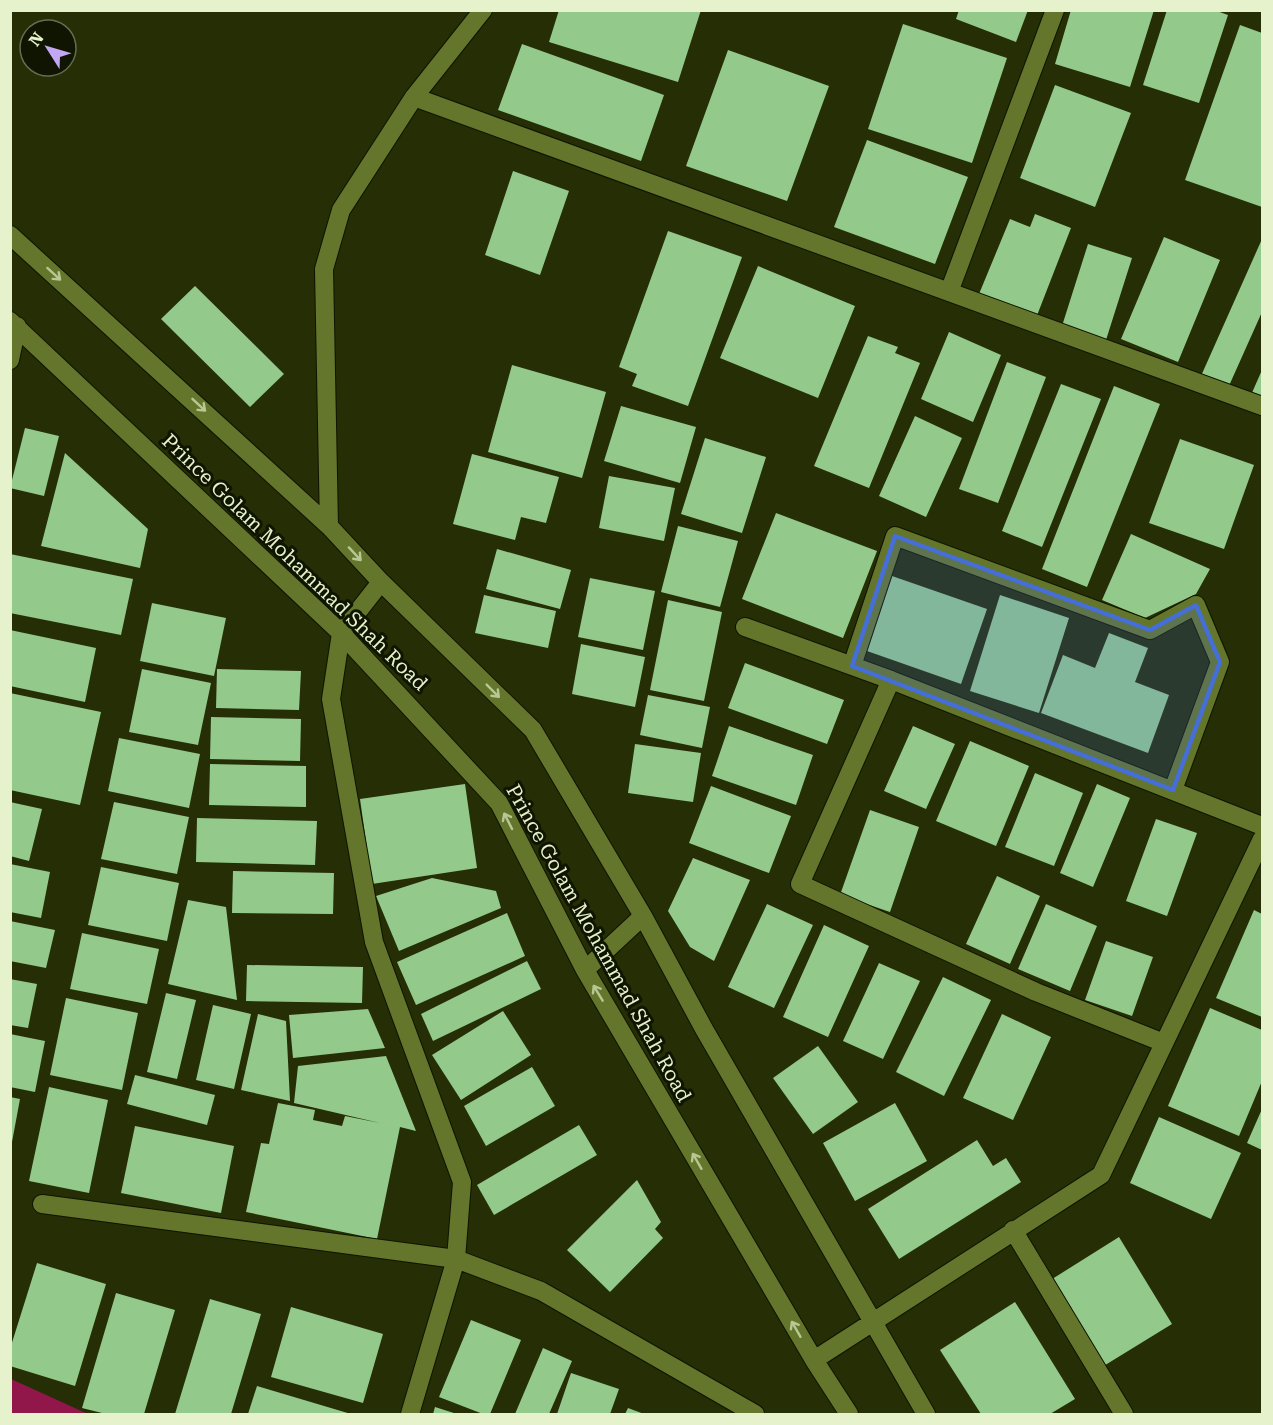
<svg xmlns="http://www.w3.org/2000/svg" width="1273" height="1425" viewBox="0 0 1273 1425" font-family="'Roboto Serif',serif">
  <style>
    .green { fill: #91174b }
    .building { fill: #93ca8c }
    .lines { fill: none; stroke-linecap: round; stroke-linejoin: round }
    .minor-casing { stroke: #0f1401; stroke-width: 20 }
    .minor { stroke: #64762b; stroke-width: 18 }
    .oneway { stroke: #b8c794 }
    .marked { fill: #456fd6; fill-opacity: 0.2; stroke: #456fd6; stroke-width: 4.5; stroke-linejoin: round }
    .labels { text-anchor: middle; dominant-baseline: central; stroke-width: 6; stroke-linejoin: round; paint-order: stroke }
    .street-label { font-size: 20px; fill: #e6f2cc; stroke: #0f1500 }
  </style>
  <rect width="100%" height="100%" fill="#252e05"/>
  <path class="green" d="M 11,1379 L 88,1414 L 11,1414 Z"/>
  <path class="building" d="M 559,10 L 701,10 L 678,82 L 549,42 Z
    M 959,10 L 1028,10 L 1016,42 L 956,19 Z
    M 1071,10 L 1154,10 L 1130,87 L 1055,64 Z
    M 1167,10 L 1214,10 L 1228,15 L 1199,103 L 1143,85 Z
    M 903,24 L 1007,58 L 972,163 L 868,129 Z
    M 1240,25 L 1262,33 L 1262,207 L 1185,180 Z
    M 522,44 L 664,95 L 641,161 L 498,110 Z
    M 728,50 L 829,86 L 787,201 L 686,166 Z
    M 1055,85 L 1131,113 L 1095,207 L 1020,178 Z
    M 867,140 L 968,177 L 935,264 L 834,227 Z
    M 513,171 L 569,191 L 540,275 L 485,255 Z
    M 1035,214 L 1071,228 L 1036,318 L 979,294 L 1010,219 L 1030,227 Z
    M 668,231 L 742,257 L 688,406 L 632,386 L 637,374 L 619,367 Z
    M 1164,237 L 1220,260 L 1178,362 L 1121,339 Z
    M 1262,239 L 1262,312 L 1228,388 L 1201,376 Z
    M 1088,244 L 1132,258 L 1106,340 L 1062,326 Z
    M 758,266 L 855,306 L 818,398 L 720,358 Z
    M 195,286 L 284,374 L 250,407 L 161,319 Z
    M 949,332 L 1001,355 L 973,422 L 921,399 Z
    M 868,336 L 898,347 L 895,353 L 920,363 L 869,488 L 814,466 Z
    M 1007,362 L 1046,377 L 998,503 L 959,489 Z
    M 512,365 L 606,392 L 582,478 L 488,452 Z
    M 1262,370 L 1262,400 L 1251,395 Z
    M 1061,384 L 1101,399 L 1042,547 L 1002,531 Z
    M 1114,386 L 1160,404 L 1087,587 L 1042,569 Z
    M 621,406 L 696,427 L 680,483 L 604,461 Z
    M 915,416 L 962,438 L 926,517 L 879,496 Z
    M 25,428 L 59,436 L 44,496 L 10,488 Z
    M 705,438 L 766,457 L 742,533 L 681,514 Z
    M 1180,439 L 1254,465 L 1224,549 L 1149,523 Z
    M 65,453 L 148,529 L 140,568 L 41,546 Z
    M 472,454 L 559,477 L 546,523 L 521,517 L 515,540 L 453,524 Z
    M 609,476 L 675,488 L 664,541 L 599,528 Z
    M 776,513 L 877,551 L 843,638 L 742,599 Z
    M 678,526 L 738,541 L 720,607 L 661,592 Z
    M 1131,534 L 1210,569 L 1196,594 L 1145,618 L 1102,600 Z
    M 497,549 L 571,570 L 560,609 L 486,589 Z
    M 10,554 L 133,579 L 121,635 L 10,613 Z
    M 892,576 L 987,609 L 961,684 L 867,651 Z
    M 590,578 L 655,591 L 643,650 L 578,637 Z
    M 484,595 L 556,611 L 548,648 L 475,633 Z
    M 1000,595 L 1069,618 L 1039,713 L 970,691 Z
    M 668,600 L 722,612 L 704,701 L 650,690 Z
    M 152,603 L 226,618 L 214,676 L 140,661 Z
    M 10,630 L 96,648 L 85,702 L 10,686 Z
    M 1109,633 L 1148,648 L 1135,682 L 1169,695 L 1148,753 L 1041,713 L 1063,655 L 1095,668 Z
    M 581,644 L 645,657 L 635,707 L 572,694 Z
    M 745,663 L 844,700 L 827,744 L 728,708 Z
    M 142,669 L 211,683 L 198,745 L 129,732 Z
    M 217,669 L 301,671 L 299,710 L 216,708 Z
    M 10,693 L 101,712 L 80,805 L 10,790 Z
    M 648,695 L 710,707 L 702,748 L 640,735 Z
    M 211,717 L 301,719 L 300,761 L 210,759 Z
    M 729,726 L 813,755 L 796,805 L 712,776 Z
    M 913,726 L 955,744 L 926,809 L 884,791 Z
    M 119,738 L 200,754 L 189,808 L 108,791 Z
    M 970,741 L 1029,766 L 996,846 L 936,821 Z
    M 635,744 L 701,753 L 693,802 L 628,793 Z
    M 210,764 L 306,766 L 306,807 L 209,805 Z
    M 1035,773 L 1083,793 L 1054,866 L 1005,847 Z
    M 465,784 L 477,868 L 372,884 L 360,799 Z
    M 1097,784 L 1130,798 L 1093,887 L 1060,873 Z
    M 711,786 L 791,816 L 769,873 L 689,843 Z
    M 10,802 L 42,809 L 29,861 L 10,856 Z
    M 114,802 L 189,817 L 177,874 L 101,859 Z
    M 870,810 L 919,827 L 890,912 L 840,895 Z
    M 197,818 L 317,821 L 315,865 L 196,862 Z
    M 1156,819 L 1197,833 L 1167,916 L 1126,901 Z
    M 693,858 L 750,880 L 714,961 L 690,947 L 668,911 Z
    M 10,864 L 50,872 L 41,918 L 10,912 Z
    M 101,867 L 179,883 L 167,941 L 88,925 Z
    M 233,871 L 334,873 L 333,914 L 232,913 Z
    M 997,876 L 1040,896 L 1010,964 L 966,944 Z
    M 432,878 L 496,891 L 501,908 L 399,951 L 376,896 Z
    M 188,900 L 226,907 L 237,1000 L 168,984 Z
    M 767,904 L 813,925 L 774,1008 L 728,987 Z
    M 1046,904 L 1097,926 L 1070,991 L 1018,969 Z
    M 1254,910 L 1262,914 L 1262,1017 L 1216,998 Z
    M 507,913 L 525,956 L 416,1005 L 397,962 Z
    M 10,921 L 55,930 L 46,968 L 10,961 Z
    M 824,925 L 869,946 L 828,1037 L 783,1017 Z
    M 82,933 L 159,949 L 147,1004 L 70,989 Z
    M 1106,941 L 1153,957 L 1132,1016 L 1085,1000 Z
    M 527,961 L 541,989 L 433,1041 L 421,1014 Z
    M 879,963 L 920,981 L 883,1059 L 843,1041 Z
    M 247,965 L 363,967 L 362,1003 L 246,1001 Z
    M 943,977 L 991,1000 L 944,1096 L 896,1072 Z
    M 10,979 L 37,984 L 28,1028 L 10,1025 Z
    M 166,993 L 196,1000 L 177,1079 L 147,1072 Z
    M 66,998 L 138,1013 L 122,1090 L 50,1075 Z
    M 213,1005 L 251,1014 L 234,1089 L 196,1080 Z
    M 1210,1008 L 1262,1030 L 1262,1081 L 1239,1136 L 1168,1106 Z
    M 368,1009 L 385,1048 L 293,1058 L 289,1015 Z
    M 503,1011 L 531,1055 L 461,1100 L 432,1055 Z
    M 258,1014 L 286,1021 L 290,1101 L 241,1090 Z
    M 1002,1014 L 1051,1037 L 1013,1120 L 963,1098 Z
    M 10,1034 L 45,1041 L 35,1092 L 10,1087 Z
    M 818,1046 L 858,1102 L 813,1134 L 773,1078 Z
    M 386,1056 L 416,1131 L 400,1127 L 377,1239 L 246,1212 L 261,1143 L 269,1144 L 278,1103 L 315,1110 L 313,1120 L 342,1126 L 345,1116 L 380,1123 L 294,1103 L 298,1066 Z
    M 532,1067 L 555,1106 L 486,1146 L 464,1106 Z
    M 135,1075 L 215,1095 L 207,1125 L 127,1104 Z
    M 49,1087 L 108,1100 L 89,1193 L 29,1181 Z
    M 10,1097 L 20,1099 L 12,1142 L 10,1142 Z
    M 895,1103 L 927,1161 L 855,1201 L 823,1143 Z
    M 1262,1109 L 1262,1150 L 1247,1143 Z
    M 1159,1117 L 1241,1153 L 1211,1219 L 1130,1183 Z
    M 579,1125 L 597,1155 L 494,1215 L 477,1185 Z
    M 135,1126 L 234,1146 L 221,1213 L 121,1193 Z
    M 977,1140 L 993,1166 L 1006,1158 L 1021,1182 L 899,1259 L 868,1209 Z
    M 637,1180 L 661,1222 L 655,1229 L 663,1238 L 610,1292 L 567,1250 Z
    M 1119,1237 L 1172,1324 L 1102,1367 L 1049,1281 Z
    M 37,1263 L 106,1284 L 75,1386 L 10,1366 L 10,1349 Z
    M 116,1293 L 175,1310 L 144,1414 L 106,1414 L 82,1408 Z
    M 210,1299 L 261,1314 L 231,1414 L 175,1414 Z
    M 1015,1302 L 1075,1399 L 1050,1414 L 981,1414 L 940,1350 Z
    M 291,1307 L 383,1334 L 363,1403 L 271,1377 Z
    M 471,1320 L 521,1340 L 490,1414 L 483,1414 L 439,1397 Z
    M 543,1348 L 572,1361 L 549,1414 L 515,1414 Z
    M 571,1373 L 619,1389 L 610,1414 L 557,1414 Z
    M 257,1386 L 351,1414 L 248,1414 Z
    M 435,1407 L 457,1414 L 433,1414 Z
    M 628,1408 L 644,1414 L 625,1414 Z"/>
  <g class="lines">
    <g class="minor-casing">
      <path id="minor" d="M 414,97 L 1262,406
        M 10,235 L 329,526 L 381,582 L 533,730 L 643,916 L 704,1029 L 926,1414
        M 949,292 L 1055,10
        M 10,321 L 341,633 L 499,803 L 585,970 L 814,1360 L 849,1414
        M 10,360 L 17,326
        M 329,526 L 324,269 L 341,210 L 414,97 L 483,10
        M 381,582 L 341,633 L 331,699 L 374,942 L 462,1182 L 456,1259 L 410,1414
        M 745,627 L 891,680 L 1262,826
        M 852,666 L 895,536 L 1150,630 L 1196,605 L 1220,662 L 1173,790
        M 891,680 L 800,884 L 1036,992 L 1164,1043
        M 585,970 L 643,916
        M 42,1204 L 456,1259 L 541,1291 L 755,1414
        M 1013,1230 L 1124,1414
        M 814,1360 L 1101,1175 L 1262,839"/>
    </g>
    <use href="#minor" class="minor"/>
  </g>
  <defs><path id="oneway-shaft" d="M-6 0H5M1.5-3L5.5 0L1.5 3" fill="none" stroke-width="1.6" stroke-linecap="round" stroke-linejoin="round" transform="scale(1.5)"/></defs>
  <g class="oneway">
    <use href="#oneway-shaft" transform="translate(54 274) rotate(42)"/>
    <use href="#oneway-shaft" transform="translate(199 405) rotate(43)"/>
    <use href="#oneway-shaft" transform="translate(355 554) rotate(47)"/>
    <use href="#oneway-shaft" transform="translate(493 691) rotate(45)"/>
    <use href="#oneway-shaft" transform="translate(508 821) rotate(-117)"/>
    <use href="#oneway-shaft" transform="translate(598 993) rotate(-121)"/>
    <use href="#oneway-shaft" transform="translate(697 1161) rotate(-120)"/>
    <use href="#oneway-shaft" transform="translate(796 1329) rotate(-120)"/>
  </g>
  <path class="marked" d="M 895,536 L 1150,630 L 1196,605 L 1220,662 L 1173,790 L 852,666 Z"/>
  <g class="labels">
    <g class="street-label">
      <text transform="translate(295 562) rotate(44)">Prince Golam Mohammad Shah Road</text>
      <text transform="translate(599 943) rotate(61)">Prince Golam Mohammad Shah Road</text>
    </g>
  </g>
  <rect width="1273" height="1425" fill="none" stroke="#e6f2cc" stroke-width="24"/>
  <g transform="translate(48 48) rotate(307)"><circle r="28" fill="#0f1500" stroke="#656d52" stroke-width="1.5"/>
  <path d="M0-4.5L10 22L0 15L-10 22Z" fill="#c3a7f2"/>
  <text y="-9" font-size="16" font-weight="bold" text-anchor="middle" fill="#e6f2cc">N</text>
  </g>
</svg>
